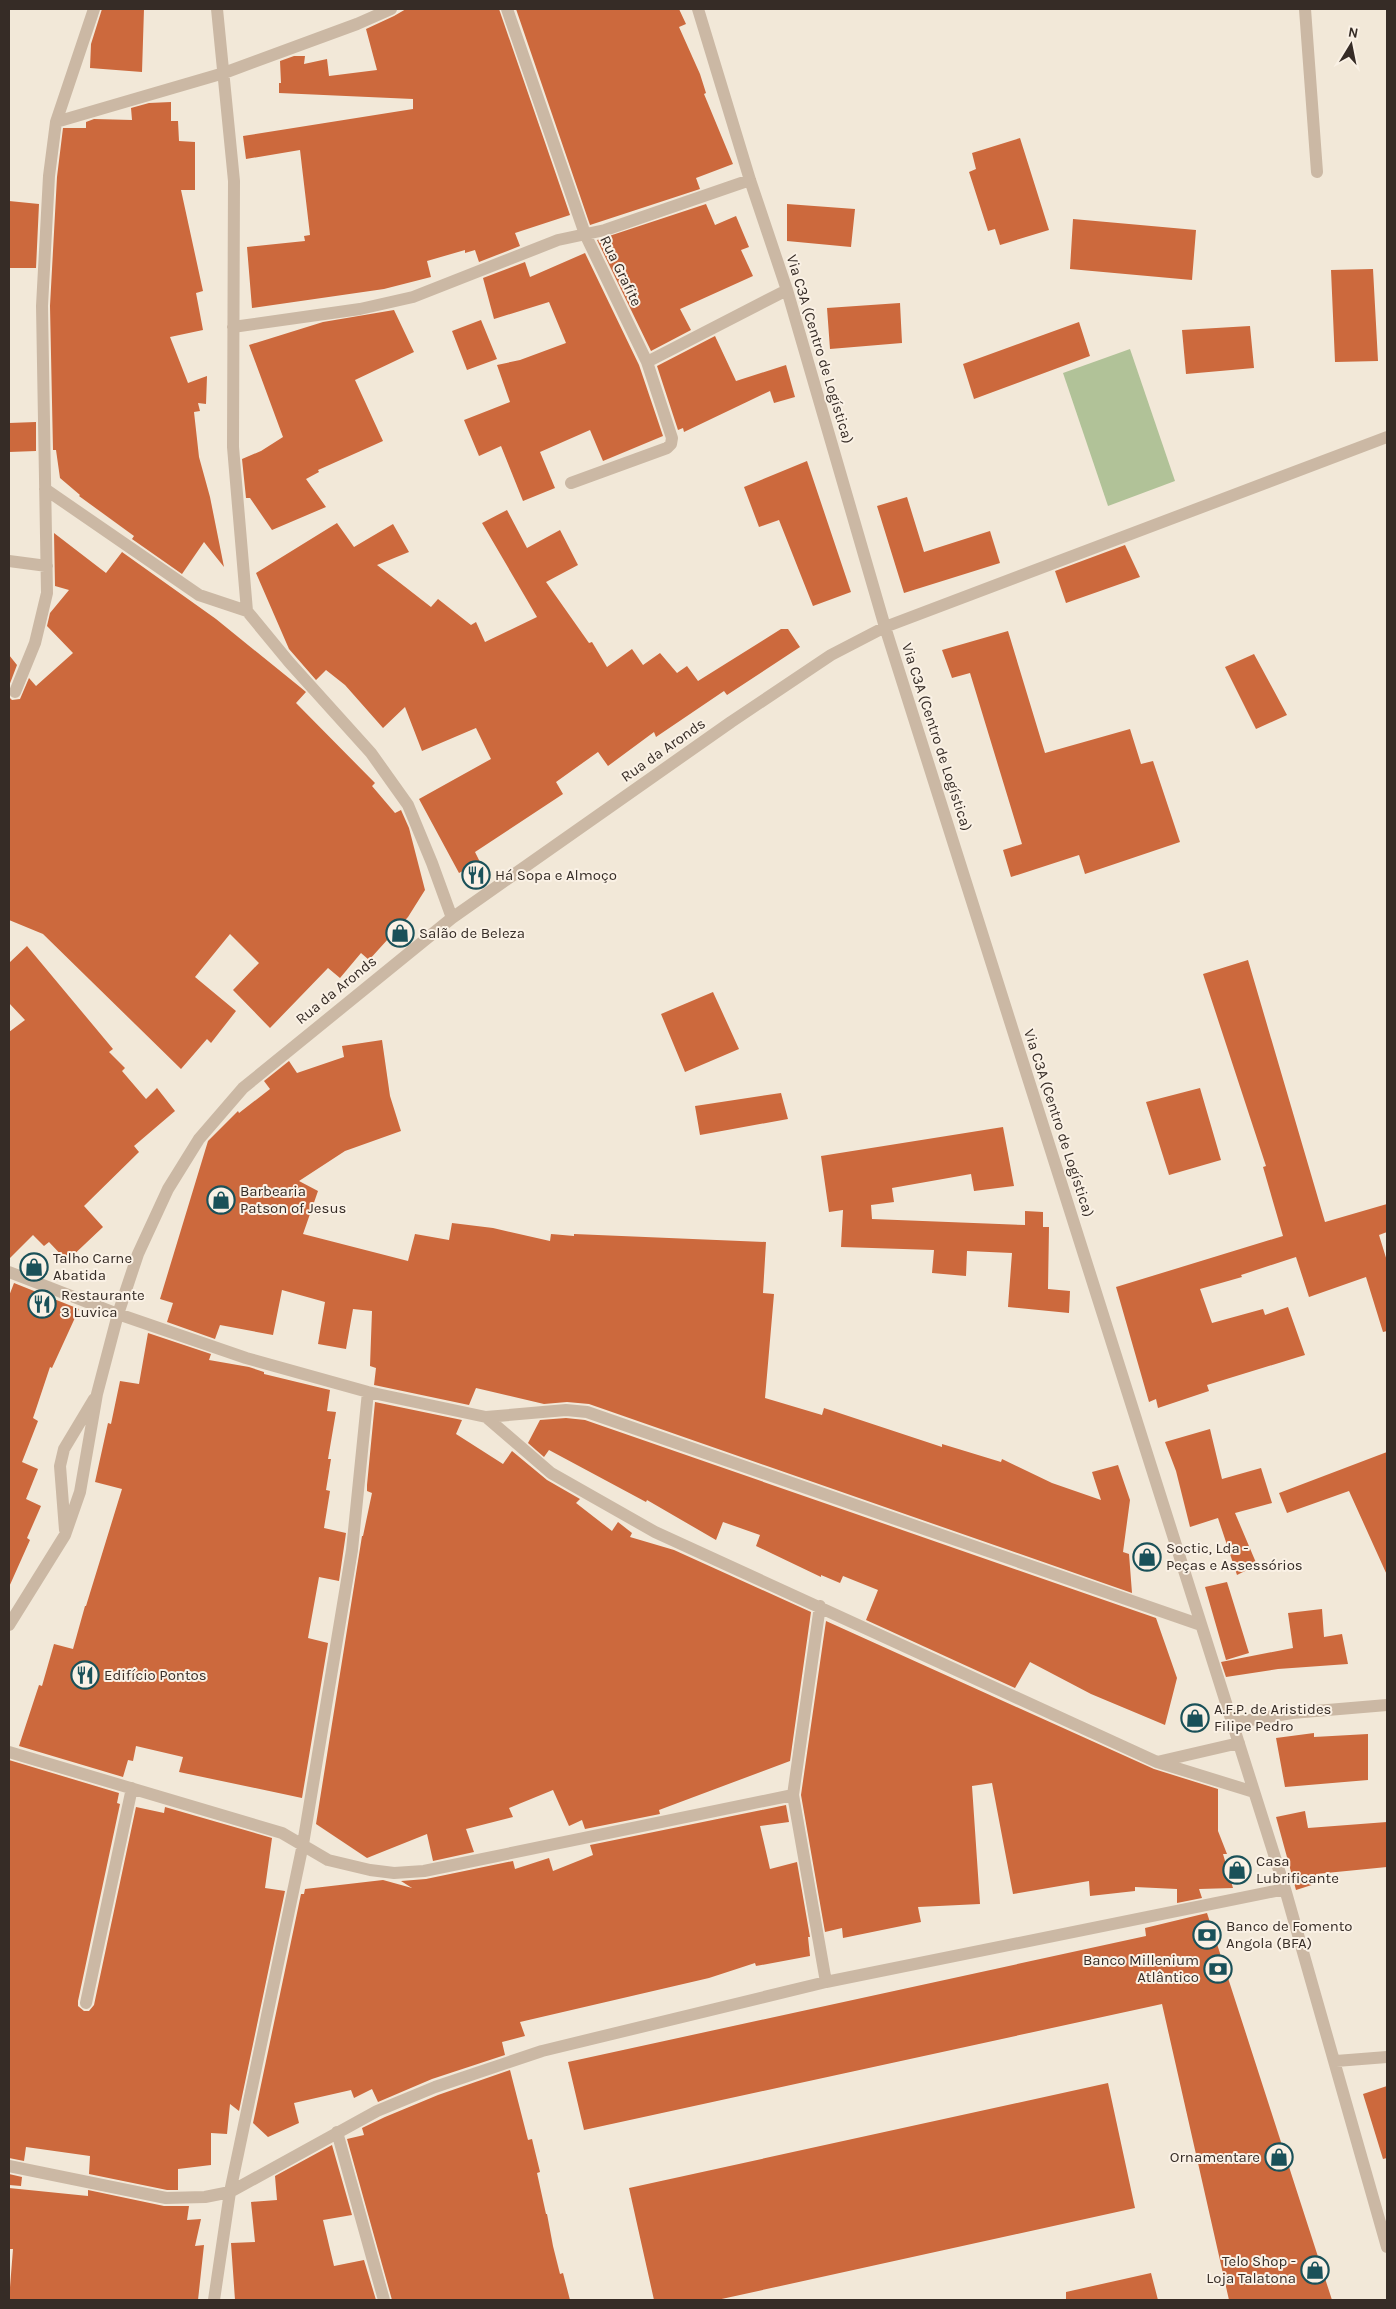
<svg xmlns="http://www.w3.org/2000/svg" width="1396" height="2309" viewBox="0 0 1396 2309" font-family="Karla,sans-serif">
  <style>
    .green { fill: #b1c298 }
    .building { fill: #cc693d }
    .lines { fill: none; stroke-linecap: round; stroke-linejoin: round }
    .minor { stroke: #cbb8a4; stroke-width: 12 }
    .labels { text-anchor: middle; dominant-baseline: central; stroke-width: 4; stroke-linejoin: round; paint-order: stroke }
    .street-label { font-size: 15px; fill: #362c26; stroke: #faf1e5 }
    .poi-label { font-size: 15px; fill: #362c26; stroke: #faf1e5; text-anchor: start }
  </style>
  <rect width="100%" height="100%" fill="#f2e8d8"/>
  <path class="green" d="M 1130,349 L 1175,481 L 1108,506 L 1063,373 Z"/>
  <path class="building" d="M 102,9 L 144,9 L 142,72 L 90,68 L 91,44 Z
    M 406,9 L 499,9 L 570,215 L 515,233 L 520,246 L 479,262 L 475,250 L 465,253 L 465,250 L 427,261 L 431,277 L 384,289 L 252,308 L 247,247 L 305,241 L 304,236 L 310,235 L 300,150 L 246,159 L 243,136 L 413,109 L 413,99 L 279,93 L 279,83 L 281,83 L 280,61 L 294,56 L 305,56 L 304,64 L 327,59 L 329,76 L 377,70 L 366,29 L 394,16 Z
    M 516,9 L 679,9 L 686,24 L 679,27 L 700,74 L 706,93 L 704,94 L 733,164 L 696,178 L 700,189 L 590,225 Z
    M 171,102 L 171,121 L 178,121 L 179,141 L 195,142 L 195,190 L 181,190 L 203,291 L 196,293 L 203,330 L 170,337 L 188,383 L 207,376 L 206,404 L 198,403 L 200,411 L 194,412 L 199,457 L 210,497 L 224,567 L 204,542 L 182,574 L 132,539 L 134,536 L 79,496 L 80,495 L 60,478 L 56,450 L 53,450 L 50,306 L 57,177 L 63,128 L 86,128 L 86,122 L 94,119 L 132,120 L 131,108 L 149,103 Z
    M 1020,138 L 1049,230 L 1000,245 L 995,229 L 988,231 L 969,172 L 976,169 L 972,153 Z
    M 9,201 L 39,204 L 36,268 L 9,268 Z
    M 706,204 L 715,225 L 736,216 L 749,247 L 741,250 L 753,276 L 680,309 L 691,330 L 651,351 L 597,240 Z
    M 787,204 L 855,209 L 851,247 L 787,241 Z
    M 1073,219 L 1196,230 L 1192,280 L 1070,269 Z
    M 585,253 L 639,365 L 663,436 L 603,461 L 590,430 L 540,452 L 555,488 L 523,501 L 501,446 L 479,456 L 464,420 L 510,402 L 497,365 L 520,360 L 566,343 L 549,302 L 494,319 L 483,278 L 525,262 L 530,277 Z
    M 1373,269 L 1378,361 L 1335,362 L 1331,270 Z
    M 900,303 L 902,343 L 830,349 L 827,308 Z
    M 394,310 L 414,352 L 355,380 L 383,441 L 318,470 L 319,472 L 306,479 L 326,507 L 272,530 L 250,498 L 246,498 L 242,459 L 261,451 L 283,437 L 249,345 L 323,322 Z
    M 481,320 L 497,359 L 467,370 L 452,331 Z
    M 1079,322 L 1090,356 L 974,399 L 963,364 Z
    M 1250,326 L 1254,368 L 1186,374 L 1182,330 Z
    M 715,336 L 736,381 L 786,365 L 795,397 L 774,403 L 770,391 L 684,432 L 683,428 L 678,430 L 657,366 Z
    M 36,422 L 36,451 L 9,452 L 9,423 Z
    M 807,461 L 851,592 L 813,606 L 779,520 L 759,527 L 744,487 Z
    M 907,497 L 924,552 L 990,531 L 1000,563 L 904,593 L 877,506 Z
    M 507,510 L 527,548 L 560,530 L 578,565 L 546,582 L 589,643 L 592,642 L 607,667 L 632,649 L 643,665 L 660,653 L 677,673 L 687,666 L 698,681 L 781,629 L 788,629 L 800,647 L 727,695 L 724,691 L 656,737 L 654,732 L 608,766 L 598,752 L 556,782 L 563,794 L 475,852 L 480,862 L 459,873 L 419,799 L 491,759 L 476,728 L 422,751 L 405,707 L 383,728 L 345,685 L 326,670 L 316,680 L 289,649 L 256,573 L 337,523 L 354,547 L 393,524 L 409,552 L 377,565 L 431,607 L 438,599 L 471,625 L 476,622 L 485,642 L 537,617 L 482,523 Z
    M 54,533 L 106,573 L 122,552 L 216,619 L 300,687 L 306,692 L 296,703 L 375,783 L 372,786 L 395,813 L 401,810 L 409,828 L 425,890 L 408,917 L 369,960 L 361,953 L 340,978 L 328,968 L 270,1028 L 233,990 L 259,963 L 230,934 L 195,977 L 236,1011 L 211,1043 L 207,1039 L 181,1069 L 43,934 L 9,920 L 9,697 L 12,700 L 20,699 L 29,678 L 36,686 L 73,653 L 47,626 L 50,613 L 69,590 L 55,586 Z
    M 1125,545 L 1140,577 L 1066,603 L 1055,571 Z
    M 1008,631 L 1045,753 L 1130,729 L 1141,764 L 1153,761 L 1180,842 L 1085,874 L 1079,855 L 1011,877 L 1003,850 L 1022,844 L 970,673 L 952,678 L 942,650 Z
    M 1254,654 L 1287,715 L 1256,729 L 1225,667 Z
    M 9,655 L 17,665 L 9,686 Z
    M 27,946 L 113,1049 L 109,1052 L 125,1068 L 122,1071 L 146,1099 L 157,1088 L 175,1111 L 134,1146 L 139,1152 L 84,1206 L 103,1227 L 67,1261 L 49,1242 L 44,1246 L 33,1235 L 9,1259 L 9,1032 L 25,1020 L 9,1003 L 9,963 Z
    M 1248,960 L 1325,1222 L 1387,1204 L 1387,1232 L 1379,1235 L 1387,1261 L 1387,1331 L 1383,1332 L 1366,1277 L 1309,1297 L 1296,1257 L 1241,1275 L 1242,1277 L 1200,1289 L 1212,1323 L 1263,1309 L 1265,1315 L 1288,1307 L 1305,1355 L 1207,1385 L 1209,1391 L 1158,1408 L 1156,1399 L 1149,1402 L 1116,1287 L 1283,1236 L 1263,1167 L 1266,1166 L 1203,974 Z
    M 713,992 L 739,1049 L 685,1072 L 661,1014 Z
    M 382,1040 L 390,1096 L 401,1131 L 345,1151 L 299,1181 L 318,1191 L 303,1234 L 408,1261 L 415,1234 L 449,1240 L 452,1223 L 493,1228 L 550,1241 L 551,1234 L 574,1236 L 574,1234 L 766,1242 L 763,1293 L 774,1294 L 765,1398 L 822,1415 L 824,1408 L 942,1447 L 942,1444 L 1001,1462 L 1002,1459 L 1052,1483 L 1101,1500 L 1092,1472 L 1118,1465 L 1130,1500 L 1123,1552 L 1129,1554 L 1132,1593 L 589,1404 L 567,1402 L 544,1404 L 476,1388 L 469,1405 L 374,1385 L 376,1368 L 370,1366 L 372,1311 L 353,1309 L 346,1349 L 318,1344 L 325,1302 L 282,1290 L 273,1335 L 220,1325 L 215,1339 L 167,1322 L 173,1303 L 160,1299 L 208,1141 L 238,1111 L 239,1113 L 270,1089 L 264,1081 L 289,1061 L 297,1073 L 344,1057 L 342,1046 Z
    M 1200,1088 L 1221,1160 L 1169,1175 L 1146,1102 Z
    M 781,1093 L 788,1119 L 700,1135 L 695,1106 Z
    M 1003,1127 L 1014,1186 L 974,1191 L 971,1174 L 892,1188 L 894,1202 L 871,1205 L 872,1219 L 1025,1225 L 1025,1211 L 1043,1212 L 1043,1227 L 1049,1227 L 1048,1289 L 1070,1291 L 1069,1313 L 1008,1307 L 1012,1253 L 967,1251 L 966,1276 L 932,1273 L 934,1250 L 841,1247 L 843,1210 L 829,1212 L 821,1156 Z
    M 14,1283 L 79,1309 L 52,1368 L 50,1367 L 33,1418 L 38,1421 L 22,1462 L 38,1469 L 26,1499 L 41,1506 L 27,1538 L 30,1540 L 9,1587 L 9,1296 Z
    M 148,1333 L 211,1354 L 209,1360 L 249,1367 L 264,1372 L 264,1374 L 330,1390 L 327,1411 L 336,1412 L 328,1459 L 331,1459 L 326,1490 L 330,1491 L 324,1528 L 346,1533 L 339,1581 L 319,1577 L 308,1638 L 328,1643 L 302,1798 L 179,1772 L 183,1757 L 136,1746 L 133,1761 L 128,1760 L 123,1777 L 19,1746 L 39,1685 L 42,1686 L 54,1644 L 73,1649 L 85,1606 L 86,1606 L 122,1489 L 95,1482 L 108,1423 L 111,1424 L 120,1381 L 139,1384 Z
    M 375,1402 L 462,1420 L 456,1434 L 503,1464 L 512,1451 L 547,1480 L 580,1499 L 576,1503 L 612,1531 L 618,1522 L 632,1533 L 630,1537 L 674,1550 L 811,1612 L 790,1761 L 659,1810 L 660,1814 L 585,1829 L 582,1820 L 569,1826 L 553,1790 L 509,1808 L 513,1817 L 466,1829 L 474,1852 L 433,1861 L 427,1834 L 367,1858 L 316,1824 L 362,1536 L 363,1536 L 372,1493 L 367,1491 L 367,1485 Z
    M 566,1418 L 585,1420 L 1156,1618 L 1177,1678 L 1165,1725 L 1091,1694 L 1030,1662 L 1015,1688 L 866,1620 L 878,1590 L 843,1576 L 840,1583 L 821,1575 L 821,1577 L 756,1546 L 760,1535 L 723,1522 L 716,1540 L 647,1500 L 646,1502 L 549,1450 L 544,1457 L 528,1443 L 540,1420 Z
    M 1210,1429 L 1222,1479 L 1261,1468 L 1272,1503 L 1235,1513 L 1257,1565 L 1237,1575 L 1218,1518 L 1190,1527 L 1176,1471 L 1165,1442 Z
    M 1387,1452 L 1387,1575 L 1349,1491 L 1287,1513 L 1279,1493 Z
    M 1227,1582 L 1249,1653 L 1226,1660 L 1205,1587 Z
    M 1322,1609 L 1324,1637 L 1342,1634 L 1348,1664 L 1278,1669 L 1226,1677 L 1221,1662 L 1293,1648 L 1288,1613 Z
    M 826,1621 L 1154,1769 L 1218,1789 L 1218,1831 L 1227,1854 L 1223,1854 L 1233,1888 L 1199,1889 L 1202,1898 L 1177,1903 L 1177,1889 L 1135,1887 L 1135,1891 L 1090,1896 L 1089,1881 L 1013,1894 L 992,1783 L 972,1786 L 980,1904 L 918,1907 L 921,1922 L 843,1938 L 842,1928 L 825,1932 L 801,1795 Z
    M 1314,1733 L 1314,1737 L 1368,1734 L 1368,1780 L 1285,1787 L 1276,1738 Z
    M 9,1760 L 119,1793 L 117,1803 L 120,1804 L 78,2001 L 78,2006 L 84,2011 L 89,2011 L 94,2005 L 136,1807 L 164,1813 L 165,1807 L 272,1838 L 265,1888 L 285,1891 L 239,2111 L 230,2104 L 227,2134 L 211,2133 L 211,2165 L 178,2169 L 178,2190 L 167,2190 L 89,2174 L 90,2156 L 26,2147 L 24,2161 L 9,2158 Z
    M 786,1805 L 789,1822 L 760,1826 L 770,1869 L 797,1862 L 810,1937 L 808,1937 L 810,1956 L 756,1966 L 755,1963 L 709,1978 L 520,2022 L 525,2036 L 502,2042 L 505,2055 L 432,2079 L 378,2102 L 372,2089 L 354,2098 L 351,2090 L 294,2103 L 299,2123 L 268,2137 L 253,2123 L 301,1894 L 304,1894 L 305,1889 L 383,1880 L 412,1888 L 401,1881 L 426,1879 L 513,1861 L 515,1869 L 549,1858 L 553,1871 L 593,1855 L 590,1845 Z
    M 1305,1811 L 1308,1828 L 1387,1822 L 1387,1867 L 1316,1874 L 1318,1883 L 1296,1890 L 1276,1817 Z
    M 1207,1913 L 1332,2300 L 1229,2300 L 1162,2004 L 584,2130 L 568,2062 L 1146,1936 L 1145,1928 Z
    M 510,2070 L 528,2140 L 532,2139 L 540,2172 L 537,2173 L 546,2214 L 547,2214 L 553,2246 L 560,2274 L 563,2273 L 570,2300 L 392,2300 L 347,2139 L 364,2135 L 362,2128 L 385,2117 L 438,2095 Z
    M 1108,2083 L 1135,2208 L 717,2300 L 654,2300 L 629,2188 Z
    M 1387,2086 L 1387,2158 L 1383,2159 L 1363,2094 Z
    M 332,2145 L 352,2215 L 323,2220 L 334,2266 L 364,2260 L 376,2300 L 235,2300 L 231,2243 L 255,2242 L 251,2202 L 277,2200 L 275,2176 Z
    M 9,2174 L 22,2177 L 21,2186 L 9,2185 Z
    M 9,2188 L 88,2196 L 88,2190 L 164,2206 L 189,2206 L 187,2220 L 201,2219 L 195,2246 L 204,2245 L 198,2300 L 9,2300 L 13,2249 L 9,2249 Z
    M 1151,2273 L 1158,2300 L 1066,2300 L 1066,2292 Z"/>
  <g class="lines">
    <path class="minor" d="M 217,9 L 234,181 L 233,447 L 247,611 L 289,662 L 371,753 L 408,805 L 432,863 L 452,918
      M 507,9 L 585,234 L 647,362 L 672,438 L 671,444 L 667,448 L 571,483
      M 698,9 L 750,180 L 787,290 L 885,627 L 1285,1889 L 1387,2247
      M 1305,9 L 1317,172
      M 56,122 L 224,73 L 357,24 L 391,9
      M 233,327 L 360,309 L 413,297 L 558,240 L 605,230 L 750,180
      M 647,362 L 787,290
      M 45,489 L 199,595 L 247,611
      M 9,561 L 47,566
      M 15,692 L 35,643 L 47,593 L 42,306 L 49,176 L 56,122 L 94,9
      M 9,1272 L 118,1314 L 246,1358 L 368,1392 L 486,1417 L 566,1410 L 587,1412 L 1201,1625
      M 486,1417 L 551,1473 L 655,1532 L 1157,1762 L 1254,1792
      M 65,1530 L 60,1466 L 64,1449 L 94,1399
      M 9,1625 L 65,1535 L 80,1492 L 97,1394 L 118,1314 L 138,1254 L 168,1189 L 199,1139 L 243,1088 L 452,918 L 731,722 L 831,655 L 885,627 L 1387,437
      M 1232,1723 L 1292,1713 L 1387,1705
      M 9,1752 L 282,1833 L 328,1860 L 370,1870 L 394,1873 L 424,1871 L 793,1795 L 820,1606
      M 1157,1762 L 1239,1743
      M 793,1795 L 826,1982
      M 86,2003 L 132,1788
      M 1336,2061 L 1387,2057
      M 337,2132 L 384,2300
      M 9,2166 L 166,2198 L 205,2197 L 230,2192 L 377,2111 L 435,2087 L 542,2051 L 826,1982 L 1285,1889
      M 214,2300 L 230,2192 L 303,1844 L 352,1550 L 368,1392"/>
  </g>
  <defs>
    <g id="restaurant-ring" transform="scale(1.4375)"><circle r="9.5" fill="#faf1e5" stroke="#1a5159" stroke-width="1.5"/><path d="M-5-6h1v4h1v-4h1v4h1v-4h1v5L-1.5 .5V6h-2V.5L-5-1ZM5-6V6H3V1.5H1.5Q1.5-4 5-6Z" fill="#1a5159"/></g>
    <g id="shop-ring" transform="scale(1.4375)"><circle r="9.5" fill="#faf1e5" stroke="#1a5159" stroke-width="1.5"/><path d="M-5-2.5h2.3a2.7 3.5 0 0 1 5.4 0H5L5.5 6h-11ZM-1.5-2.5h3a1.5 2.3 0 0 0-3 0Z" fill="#1a5159"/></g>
    <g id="bank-ring" transform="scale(1.4375)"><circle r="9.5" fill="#faf1e5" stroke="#1a5159" stroke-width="1.5"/><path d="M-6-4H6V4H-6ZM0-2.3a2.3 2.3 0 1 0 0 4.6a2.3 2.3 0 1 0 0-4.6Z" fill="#1a5159"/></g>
  </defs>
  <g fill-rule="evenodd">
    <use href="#restaurant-ring" x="476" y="875"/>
    <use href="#shop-ring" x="400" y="933"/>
    <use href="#shop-ring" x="221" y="1200"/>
    <use href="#shop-ring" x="34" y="1267"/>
    <use href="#restaurant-ring" x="42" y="1304"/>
    <use href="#shop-ring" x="1147" y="1557"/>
    <use href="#restaurant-ring" x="85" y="1675"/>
    <use href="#shop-ring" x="1195" y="1718"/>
    <use href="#shop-ring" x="1237" y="1870"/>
    <use href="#bank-ring" x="1207" y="1935"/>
    <use href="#bank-ring" x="1218" y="1969"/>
    <use href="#shop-ring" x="1279" y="2157"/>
    <use href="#shop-ring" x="1315" y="2270"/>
  </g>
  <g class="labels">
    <g class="street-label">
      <text transform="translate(621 271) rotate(64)">Rua Grafite</text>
      <text transform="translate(820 349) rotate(73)">Via C3A (Centro de Logística)</text>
      <text transform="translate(937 737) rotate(72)">Via C3A (Centro de Logística)</text>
      <text transform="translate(663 750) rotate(-35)">Rua da Aronds</text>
      <text transform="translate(336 990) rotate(-39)">Rua da Aronds</text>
      <text transform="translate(1059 1123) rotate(72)">Via C3A (Centro de Logística)</text>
    </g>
    <g class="poi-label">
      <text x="495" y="875">Há Sopa e Almoço</text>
      <text x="419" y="933">Salão de Beleza</text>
      <text x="240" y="1191">Barbearia<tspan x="240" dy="17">Patson of Jesus</tspan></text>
      <text x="53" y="1258">Talho Carne<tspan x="53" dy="17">Abatida</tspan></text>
      <text x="61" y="1295">Restaurante<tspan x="61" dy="17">3 Luvica</tspan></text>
      <text x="1166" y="1548">Soctic, Lda -<tspan x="1166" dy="17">Peças e Assessórios</tspan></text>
      <text x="104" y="1675">Edifício Pontos</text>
      <text x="1214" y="1709">A.F.P. de Aristides<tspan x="1214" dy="17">Filipe Pedro</tspan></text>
      <text x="1256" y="1861">Casa<tspan x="1256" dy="17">Lubrificante</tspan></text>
      <text x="1226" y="1926">Banco de Fomento<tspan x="1226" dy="17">Angola (BFA)</tspan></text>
      <text x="1199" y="1960" text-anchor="end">Banco Millenium<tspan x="1199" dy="17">Atlântico</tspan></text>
      <text x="1260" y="2157" text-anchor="end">Ornamentare</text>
      <text x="1296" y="2261" text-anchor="end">Telo Shop -<tspan x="1296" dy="17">Loja Talatona</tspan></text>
    </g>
  </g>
  <rect width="1396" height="2309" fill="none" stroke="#362c26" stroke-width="20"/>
  <g transform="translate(1351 45) rotate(10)" stroke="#faf1e5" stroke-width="4" paint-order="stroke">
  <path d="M0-4L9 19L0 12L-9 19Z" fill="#362c26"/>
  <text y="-8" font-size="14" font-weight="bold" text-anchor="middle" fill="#362c26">N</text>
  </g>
</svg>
